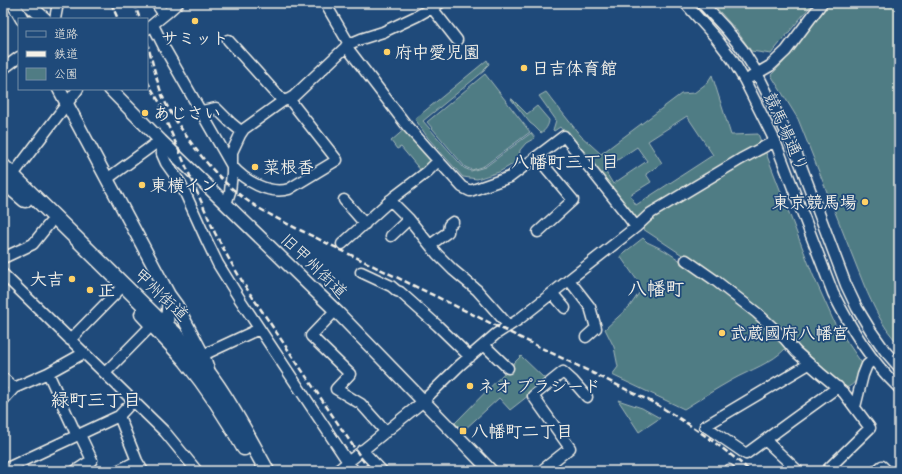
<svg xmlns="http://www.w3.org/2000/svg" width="902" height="474" viewBox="0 0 902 474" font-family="Caveat,'Klee One',sans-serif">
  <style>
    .green { fill: #507c84; stroke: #a2b6b6; fill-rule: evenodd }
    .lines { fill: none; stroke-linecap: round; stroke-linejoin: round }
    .minor-casing { stroke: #f4f1e8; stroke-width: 13 }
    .major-casing { stroke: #f4f1e8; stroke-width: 15 }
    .highway-casing { stroke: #f4f1e8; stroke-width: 17 }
    .minor { stroke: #1f4a7a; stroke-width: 10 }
    .major { stroke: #1f4a7a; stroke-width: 12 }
    .highway { stroke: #1f4a7a; stroke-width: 14 }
    .rail { stroke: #f4f1e8; stroke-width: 2.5; stroke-dasharray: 6 3; stroke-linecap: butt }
    .poi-dot { fill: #ffd166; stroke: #1f4a7a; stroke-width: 1.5 }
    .labels { text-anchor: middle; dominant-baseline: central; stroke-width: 3.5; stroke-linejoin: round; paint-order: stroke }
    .poi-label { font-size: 17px; font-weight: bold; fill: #f4f1e8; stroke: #1f4a7a; text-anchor: start }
    .street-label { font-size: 17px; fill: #f4f1e8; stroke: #1f4a7a }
    .neighbourhood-label { font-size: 18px; font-weight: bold; fill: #f4f1e8; stroke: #1f4a7a }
    .quarter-label { font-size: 19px; font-weight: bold; fill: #f4f1e8; stroke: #1f4a7a }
  </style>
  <rect width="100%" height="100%" fill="#1f4a7a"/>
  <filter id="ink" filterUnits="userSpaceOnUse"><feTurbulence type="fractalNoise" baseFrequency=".025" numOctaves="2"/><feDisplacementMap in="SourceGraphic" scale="8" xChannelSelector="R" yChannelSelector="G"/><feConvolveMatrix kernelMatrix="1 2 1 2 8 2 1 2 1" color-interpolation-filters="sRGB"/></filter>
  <g filter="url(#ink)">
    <path class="green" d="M 712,3 L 813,3 L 771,54 L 751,51 L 737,31 Z
      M 828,3 L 899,3 L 899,344 C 883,329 873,305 864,285 L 798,119 L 771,75 L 783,63 Z
      M 487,60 L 489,64 L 485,68 L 484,71 L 423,121 L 464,168 L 471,171 L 485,167 L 531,133 L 535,138 L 526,143 L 520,150 L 519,158 L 515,163 L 499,172 L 477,179 L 463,177 L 428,138 L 415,119 Z
      M 485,74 L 530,132 L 484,166 L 472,170 L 465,167 L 427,122 Z
      M 712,75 L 731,135 L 758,134 L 762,144 L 636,220 L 560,127 L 554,131 L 553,130 L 556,120 L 539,96 L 546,92 L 580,135 L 601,154 L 681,94 L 694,93 L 707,83 ZM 687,116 L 713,155 L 636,205 L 630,195 L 651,182 L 646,174 L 662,163 L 648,141 ZM 637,147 L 647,161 L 613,184 L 604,169 Z
      M 511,99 L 512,99 L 527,114 L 537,106 L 549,120 C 549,125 545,131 541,133 L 534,126 L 530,123 Z
      M 406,128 L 432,159 L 432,163 L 422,172 L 401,147 L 397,149 L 391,141 Z
      M 764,148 L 813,275 L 835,324 L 863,365 C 860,375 855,386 845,388 L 759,310 L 708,272 L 640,227 L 654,213 Z
      M 643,238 L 647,242 L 664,250 L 684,263 L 730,295 L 784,342 L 786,348 C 772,363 750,370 732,380 C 716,389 700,399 684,409 L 612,375 L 618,367 L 614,347 L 605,329 L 630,306 L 639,293 L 639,283 L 620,256 Z
      M 521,356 L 547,381 L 510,410 L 499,398 L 463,431 L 455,423 Z
      M 618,400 L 642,408 L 660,418 L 639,432 Z"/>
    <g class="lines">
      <g class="minor-casing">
        <path id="minor" d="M 156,3 L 164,15
          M 325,3 L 349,44
          M 685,3 L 716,38 L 732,59 L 745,81 L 775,141 L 833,293 C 851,329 870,360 899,388
          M 702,3 L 726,29 L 742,49 L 757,73 L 773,105 L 797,155 L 846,285 L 857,308 L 871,331 L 885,351 L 899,367
          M 432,8 L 457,40
          M 55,19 L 58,3
          M 153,25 L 165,49 L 232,166 C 245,181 269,195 289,189 L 337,160 L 289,99
          M 147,29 L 168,12 L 178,3
          M 228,40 L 283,101
          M 346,46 L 407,126 L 462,187 L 470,191 L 510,177 L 564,136 L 627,215 L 636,227
          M 3,69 L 19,57
          M 751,77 L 770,66 L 786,51 L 822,3
          M 202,111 L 216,108 L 231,123 L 242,132
          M 537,157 L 573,200 L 538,232
          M 107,179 L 152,146 L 161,141 L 162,154 L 166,163 L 181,184 L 206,239 L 218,264 L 241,301 L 354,471
          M 9,180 L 78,89
          M 344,200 L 365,224
          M 390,200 L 409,219 L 437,254 L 453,270 L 477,290 L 509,326
          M 226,204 L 230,192 L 232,173 L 232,152 L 240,135 L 244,129 L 283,101 L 289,99 L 294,96 L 349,44 L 361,39 L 383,32 L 417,16 L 440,3
          M 391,236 L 409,219
          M 342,244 L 394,197 L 427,172 L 438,161
          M 430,245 L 448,232 L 449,225 L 453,222
          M 3,258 L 33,244 L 49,224
          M 686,260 L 716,281 L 757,313 L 785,339 L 796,352 L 820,373 L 844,393 L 870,428 L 826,471
          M 361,272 L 391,286 L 397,291 L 400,292 L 438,326 L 470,357
          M 3,274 L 165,432 L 197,471
          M 569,280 L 590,307 L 596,328 L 586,337
          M 552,293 L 565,308
          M 335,311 L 311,336 L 350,374 L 336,389 L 361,404 L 386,432
          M 70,340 L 118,291
          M 484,345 L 508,368
          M 203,355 L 259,329
          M 809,364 L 705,426 L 746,454 L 791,421 L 838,387
          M 48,373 L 77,436
          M 105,373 L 152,325
          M 3,378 L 14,388
          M 3,400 L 14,388 L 48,373 L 84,353
          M 855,407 L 863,375 L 867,365 L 873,360
          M 119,416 L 137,461 L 143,471
          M 765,440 L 798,471
          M 362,450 L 382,471
          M 3,470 L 119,416 L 133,401
          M 75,471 L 92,460 L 80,435
          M 117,471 L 137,461
          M 337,471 L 420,404 L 460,365 L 496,334 L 518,320 L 636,227 L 651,213 L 741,159 L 775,141
          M 541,471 L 570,448 L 533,396 L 563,372 L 573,381 L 587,397
          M 728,471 L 729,470
          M 876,471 L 882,466 L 887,471"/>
      </g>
      <g class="major-casing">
        <path id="major" d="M 13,3 L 22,19
          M 27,3 L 45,19
          M 59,89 L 169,295 L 177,306 L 203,355 L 208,369
          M 110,89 L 161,141 L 338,313 L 491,471
          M 168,333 L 167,325 L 169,295"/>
      </g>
      <g class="highway-casing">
        <path id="highway" d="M 3,166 L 156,317 C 204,353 239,419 267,471
          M 3,181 L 25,200
          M 142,314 C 157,330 172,345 186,361 C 207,387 228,419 244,448"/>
      </g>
      <use href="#minor" class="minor"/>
      <use href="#major" class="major"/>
      <use href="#highway" class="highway"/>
      <path class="rail" d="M 111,3 L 118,19
        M 134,3 L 140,19
        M 147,42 C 152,60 156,78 162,95 C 168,110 178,124 187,137 C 206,164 228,189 257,207 C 272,216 287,224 302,231 L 656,404 C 689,424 721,445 750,471
        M 147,81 L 164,110
        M 160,107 L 215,233 L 229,259 L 245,286 L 370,471"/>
    </g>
  </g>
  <g class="poi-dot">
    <circle cx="195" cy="21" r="4"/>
    <circle cx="387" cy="52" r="4"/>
    <circle cx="524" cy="68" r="4"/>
    <circle cx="145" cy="113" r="4"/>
    <circle cx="255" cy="167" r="4"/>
    <circle cx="142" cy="185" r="4"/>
    <circle cx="865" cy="202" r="4"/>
    <circle cx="72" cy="279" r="4"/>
    <circle cx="90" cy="290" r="4"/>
    <circle cx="722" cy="333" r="4"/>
    <circle cx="470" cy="386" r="4"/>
    <rect x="459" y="427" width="8" height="8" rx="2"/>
  </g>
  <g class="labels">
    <g class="poi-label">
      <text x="195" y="38" text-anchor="middle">サミット</text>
      <text x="395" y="52">府中愛児園</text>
      <text x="532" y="68">日吉体育館</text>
      <text x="153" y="113">あじさい</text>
      <text x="263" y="167">菜根香</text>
      <text x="150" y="185">東横イン</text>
      <text x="857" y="202" text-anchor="end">東京競馬場</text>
      <text x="64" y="279" text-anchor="end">大吉</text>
      <text x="98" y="290">正</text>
      <text x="730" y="333">武蔵國府八幡宮</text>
      <text x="478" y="386">ネオ プラシード</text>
      <text x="471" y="431">八幡町二丁目</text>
    </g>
    <g class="street-label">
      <text transform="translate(786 132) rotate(66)">競馬場通り</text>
      <text transform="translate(314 266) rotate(44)">旧甲州街道</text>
      <text transform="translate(161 295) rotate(43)">甲州街道</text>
    </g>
    <g class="neighbourhood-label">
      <text x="565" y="162">八幡町三丁目</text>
      <text x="96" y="400">緑町三丁目</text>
    </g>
    <g class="quarter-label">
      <text x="656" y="289">八幡町</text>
    </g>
  </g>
  <rect width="902" height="474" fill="none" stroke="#1f4a7a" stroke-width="16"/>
  <rect x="8" y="8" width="886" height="458" fill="none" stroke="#f4f1e8" stroke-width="1.5" filter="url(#ink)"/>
  <rect x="18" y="18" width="130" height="72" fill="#1f4a7a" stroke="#748da6"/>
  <rect x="26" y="31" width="20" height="6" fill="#1f4a7a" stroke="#748da6"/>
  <text x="54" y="38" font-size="12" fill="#f4f1e8">道路</text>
  <rect x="26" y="51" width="20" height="6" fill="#f4f1e8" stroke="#748da6"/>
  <text x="54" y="58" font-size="12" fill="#f4f1e8">鉄道</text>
  <rect x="26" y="68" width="20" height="12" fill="#507c84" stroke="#748da6"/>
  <text x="54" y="78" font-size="12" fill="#f4f1e8">公園</text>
</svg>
